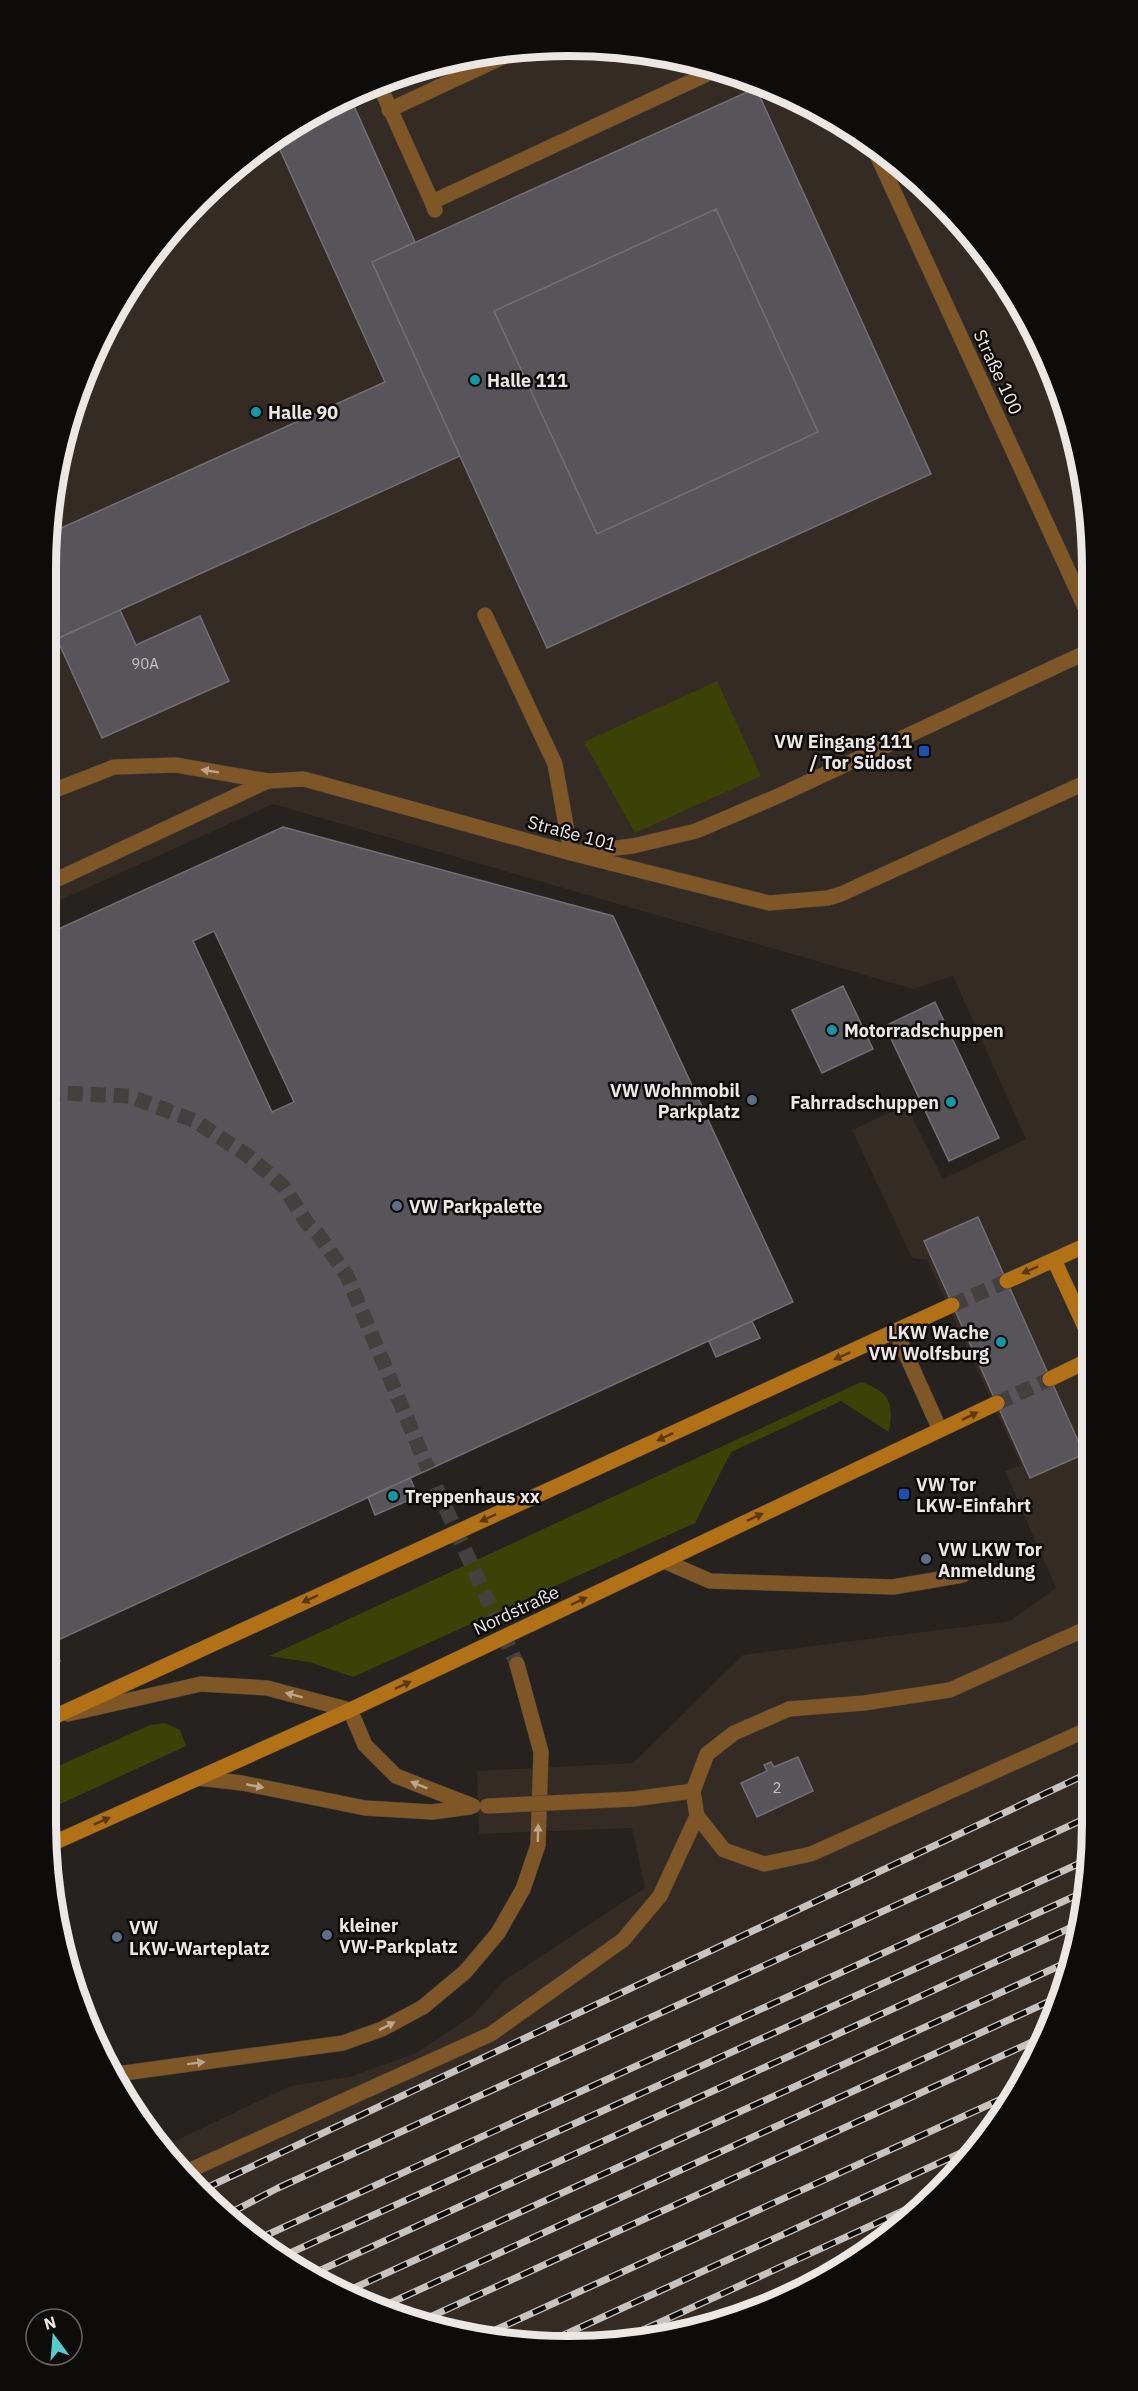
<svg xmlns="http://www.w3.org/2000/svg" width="1138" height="2391" viewBox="0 0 1138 2391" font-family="'IBM Plex Sans',sans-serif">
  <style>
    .built { fill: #342b24 }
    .green { fill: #3a4305 }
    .building { fill: #58555a; stroke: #716f74; stroke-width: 1.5; fill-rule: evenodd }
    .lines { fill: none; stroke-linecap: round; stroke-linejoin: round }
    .street-tunnel { stroke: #43403d; stroke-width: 15; stroke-dasharray: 15 8; stroke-linecap: butt }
    .secondary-tunnel { stroke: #43403d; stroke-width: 15; stroke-dasharray: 15 8; stroke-linecap: butt }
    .lane-casing { stroke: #413e3b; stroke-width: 16 }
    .street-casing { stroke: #413e3b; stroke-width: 16 }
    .secondary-casing { stroke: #413e3b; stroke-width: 16 }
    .lane { stroke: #7f5626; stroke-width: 15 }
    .street { stroke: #7f5626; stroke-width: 15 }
    .secondary { stroke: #b37115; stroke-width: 15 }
    .rail-casing { stroke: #c7c3c1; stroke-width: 7 }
    .rail { stroke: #0e0c0b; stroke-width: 4.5; stroke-dasharray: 14; stroke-linecap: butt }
    .street-bridge-casing { stroke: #413e3b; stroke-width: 16; stroke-linecap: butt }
    .street-bridge { stroke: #7f5626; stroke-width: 15 }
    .oneway { fill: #baa68f }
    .oneway2 { fill: #583910 }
    .culture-dot { fill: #0f9aa8; stroke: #0e0c0b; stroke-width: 2 }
    .transit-dot { fill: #1a4fb4; stroke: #0e0c0b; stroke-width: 2 }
    .service-dot { fill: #5c6f8a; stroke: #0e0c0b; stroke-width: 2 }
    .labels { text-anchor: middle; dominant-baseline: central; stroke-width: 5; stroke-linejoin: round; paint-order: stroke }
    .number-label { font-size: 15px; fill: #c6c2c2 }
    .street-label { font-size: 18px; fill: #eae7e5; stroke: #0e0c0b }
    .poi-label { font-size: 18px; font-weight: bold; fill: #eae7e5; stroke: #0e0c0b; text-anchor: start }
    .rim { fill: none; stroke: #eae7e5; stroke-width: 8 }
  </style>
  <rect width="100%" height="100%" fill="#26221f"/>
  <path class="built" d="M 569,45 L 672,55 L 770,85 L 888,153 L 985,250 L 1053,368 L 1088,500 L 1093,1822 L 1083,1925 L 1053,2023 L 963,2168 L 888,2238 L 801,2292 L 637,2342 L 466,2336 L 368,2306 L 278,2258 L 161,2148 L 290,2086 L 350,2077 L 416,2053 L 471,2017 L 506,1979 L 645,1888 L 632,1828 L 479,1834 L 477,1771 L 633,1763 L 743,1655 L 1010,1621 L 1056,1588 L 1005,1471 L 1021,1465 L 927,1260 L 912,1258 L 852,1130 L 906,1105 L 943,1179 L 1026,1139 L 953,976 L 913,989 L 273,804 L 45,907 L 45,569 L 55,466 L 85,368 L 134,278 L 199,198 L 278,133 L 369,85 L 467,55 Z"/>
  <path class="green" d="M 717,681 L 761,776 L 635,833 L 584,742 Z
    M 861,1382 C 890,1392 894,1403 889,1432 L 841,1401 L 731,1452 L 695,1523 L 353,1677 L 309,1662 L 269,1656 Z
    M 165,1723 L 180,1730 L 186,1746 L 45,1811 L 45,1772 L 150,1725 Z"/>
  <path class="building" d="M 756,88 L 931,474 L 547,648 L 372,262 ZM 716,209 L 818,432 L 597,534 L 494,311 Z
    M 349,95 L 415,242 L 372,262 L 460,456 L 45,644 L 45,569 L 55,466 L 85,368 L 134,278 L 199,198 L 278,133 Z
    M 276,141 L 385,382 L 48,534 L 55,466 L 85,368 L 134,278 L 199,198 L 260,148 Z
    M 716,209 L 818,432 L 597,534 L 494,311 Z
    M 120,610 L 136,645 L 200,616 L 229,681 L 102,738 L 57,639 Z
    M 283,827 L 613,916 L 793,1302 L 45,1646 L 45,935 Z
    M 214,931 L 294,1102 L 272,1112 L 193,941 Z
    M 843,986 L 873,1049 L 822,1073 L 792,1010 Z
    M 935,1002 L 999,1138 L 949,1161 L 885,1026 Z
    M 978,1217 L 1084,1454 L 1030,1478 L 924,1241 Z
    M 752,1321 L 760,1338 L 716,1357 L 709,1341 Z
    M 410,1478 L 418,1496 L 375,1515 L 368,1497 Z
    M 52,1643 L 60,1661 L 45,1668 L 45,1646 Z
    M 798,1757 L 813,1791 L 757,1817 L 741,1783 L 767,1771 L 764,1765 L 771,1762 L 774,1767 Z"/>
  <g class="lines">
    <path class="street-tunnel" d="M 45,1096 L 62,1093 L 129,1096 L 195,1121 L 247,1155 L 284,1187 L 307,1223 L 318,1234 L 347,1276 L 428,1469
      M 436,1487 L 517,1664"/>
    <path class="secondary-tunnel" d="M 952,1305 L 1007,1281
      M 997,1403 L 1050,1379"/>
    <g class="lane-casing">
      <path id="lane" d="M 485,615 L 555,764 L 571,853 L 633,846 L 696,831 L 778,796 L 1089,651
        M 45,794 L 114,767 L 176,765 L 268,781
        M 664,1561 L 710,1581 L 893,1587 L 963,1575
        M 693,1791 L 697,1816 L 724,1850 L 764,1864 L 811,1854 L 1093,1727
        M 186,2172 L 491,2034 L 623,1940 L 660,1896 L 697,1816"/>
    </g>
    <g class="street-casing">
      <path id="street" d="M 378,82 L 432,202
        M 389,110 L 518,50
        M 872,144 L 1089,616
        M 435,210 L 432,202 L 718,69
        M 45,885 L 268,781 L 304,779 L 571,853 L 769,903 L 828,898 L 841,894 L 1089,781
        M 896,1332 L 940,1430
        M 68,1714 L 201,1684 L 267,1688 L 350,1710 L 365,1745 L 396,1776 L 473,1806
        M 198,1778 L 242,1783 L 365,1808 L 432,1812 L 470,1807
        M 633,1799 L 693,1791 L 707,1754 L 734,1733 L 789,1709 L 864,1703 L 950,1690 L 1092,1626
        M 117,2074 L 343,2043 L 382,2029 L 423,2007 L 465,1972 L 498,1933 L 523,1889 L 538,1845 L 541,1752 L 517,1664"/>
    </g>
    <g class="secondary-casing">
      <path id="secondary" d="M 1054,1260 L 1091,1340
        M 1007,1281 L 1091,1243
        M 1050,1379 L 1091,1359
        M 45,1721 L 952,1305
        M 49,1845 L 350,1710 L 997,1403"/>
    </g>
    <use href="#lane" class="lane"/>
    <use href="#street" class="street"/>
    <use href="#secondary" class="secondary"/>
    <g class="rail-casing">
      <path id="rail" d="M 204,2189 L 1093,1771
        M 230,2213 L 278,2188 L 1093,1815
        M 258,2239 L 1089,1859
        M 279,2258 L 1086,1891
        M 310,2275 L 1083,1922
        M 343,2293 L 1072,1960
        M 377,2309 L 1061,1996
        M 419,2322 L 1045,2036
        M 482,2336 L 1008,2096
        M 555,2339 L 976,2146
        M 619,2341 L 929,2199"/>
    </g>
    <use href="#rail" class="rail"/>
    <g class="street-bridge-casing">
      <path id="street-bridge" d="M 487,1806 L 633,1799"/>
    </g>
    <use href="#street-bridge" class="street-bridge"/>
  </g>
  <defs><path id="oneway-solid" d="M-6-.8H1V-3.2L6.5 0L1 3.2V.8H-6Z" transform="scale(1.5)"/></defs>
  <g class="oneway">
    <use href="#oneway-solid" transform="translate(210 771) rotate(-171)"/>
    <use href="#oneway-solid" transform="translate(294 1695) rotate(-165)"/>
    <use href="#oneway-solid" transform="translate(419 1785) rotate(-158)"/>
    <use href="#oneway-solid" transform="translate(255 1786) rotate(11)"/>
    <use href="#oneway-solid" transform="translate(538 1833) rotate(-89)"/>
    <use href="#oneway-solid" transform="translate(387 2026) rotate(-27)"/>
    <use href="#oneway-solid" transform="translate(196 2063) rotate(-7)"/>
  </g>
  <g class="oneway2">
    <use href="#oneway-solid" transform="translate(1030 1270) rotate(156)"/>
    <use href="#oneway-solid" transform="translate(842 1356) rotate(156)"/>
    <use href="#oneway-solid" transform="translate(970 1416) rotate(-26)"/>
    <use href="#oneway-solid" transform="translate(665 1437) rotate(155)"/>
    <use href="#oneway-solid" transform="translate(755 1517) rotate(-25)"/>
    <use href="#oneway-solid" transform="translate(488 1518) rotate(155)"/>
    <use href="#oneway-solid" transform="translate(310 1599) rotate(155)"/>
    <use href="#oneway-solid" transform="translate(579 1601) rotate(-25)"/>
    <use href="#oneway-solid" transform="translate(403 1685) rotate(-25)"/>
    <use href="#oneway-solid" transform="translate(102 1821) rotate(-24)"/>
  </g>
  <g class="culture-dot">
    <circle cx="475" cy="380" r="6"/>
    <circle cx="256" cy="412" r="6"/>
    <circle cx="832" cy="1030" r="6"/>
    <circle cx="951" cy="1102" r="6"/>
    <circle cx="1001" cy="1342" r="6"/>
    <circle cx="393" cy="1496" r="6"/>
  </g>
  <g class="transit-dot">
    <rect x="918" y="745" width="12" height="12" rx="3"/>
    <rect x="898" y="1488" width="12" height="12" rx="3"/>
  </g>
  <g class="service-dot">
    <circle cx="752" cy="1100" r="6"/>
    <circle cx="397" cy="1206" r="6"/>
    <circle cx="926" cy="1559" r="6"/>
    <circle cx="327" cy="1935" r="6"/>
    <circle cx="117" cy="1937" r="6"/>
  </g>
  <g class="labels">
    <g class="number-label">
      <text x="145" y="663">90A</text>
      <text x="777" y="1787">2</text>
    </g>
    <g class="street-label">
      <text transform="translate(998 372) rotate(65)">Straße 100</text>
      <text transform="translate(572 833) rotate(15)">Straße 101</text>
      <text transform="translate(516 1610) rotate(-25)">Nordstraße</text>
    </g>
    <g class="poi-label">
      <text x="487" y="380">Halle 111</text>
      <text x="268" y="412">Halle 90</text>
      <text x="912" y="741" text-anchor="end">VW Eingang 111<tspan x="912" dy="21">/ Tor Südost</tspan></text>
      <text x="844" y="1030">Motorradschuppen</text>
      <text x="740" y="1090" text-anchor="end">VW Wohnmobil<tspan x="740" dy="21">Parkplatz</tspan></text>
      <text x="939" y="1102" text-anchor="end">Fahrradschuppen</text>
      <text x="409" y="1206">VW Parkpalette</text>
      <text x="989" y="1332" text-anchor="end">LKW Wache<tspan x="989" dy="21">VW Wolfsburg</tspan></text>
      <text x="916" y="1484">VW Tor<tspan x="916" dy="21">LKW-Einfahrt</tspan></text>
      <text x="405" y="1496">Treppenhaus xx</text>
      <text x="938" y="1549">VW LKW Tor<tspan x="938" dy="21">Anmeldung</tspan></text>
      <text x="339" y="1925">kleiner<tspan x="339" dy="21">VW-Parkplatz</tspan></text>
      <text x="129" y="1927">VW<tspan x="129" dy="21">LKW-Warteplatz</tspan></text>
    </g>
  </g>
  <path d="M0 0H1138V2391H0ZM569 56H569A513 513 0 0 1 1082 569V1823A513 513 0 0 1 569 2336H569A513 513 0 0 1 56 1823V569A513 513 0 0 1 569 56Z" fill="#0e0c0b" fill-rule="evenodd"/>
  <path class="rim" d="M569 56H569A513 513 0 0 1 1082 569V1823A513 513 0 0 1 569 2336H569A513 513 0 0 1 56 1823V569A513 513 0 0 1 569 56Z"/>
  <g transform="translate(54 2337) rotate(344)"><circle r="28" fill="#0e0c0b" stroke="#666462" stroke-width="1.5"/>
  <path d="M0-4.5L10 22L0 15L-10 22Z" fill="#52cdce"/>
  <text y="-9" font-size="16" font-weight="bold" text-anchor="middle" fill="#eae7e5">N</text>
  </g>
</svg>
